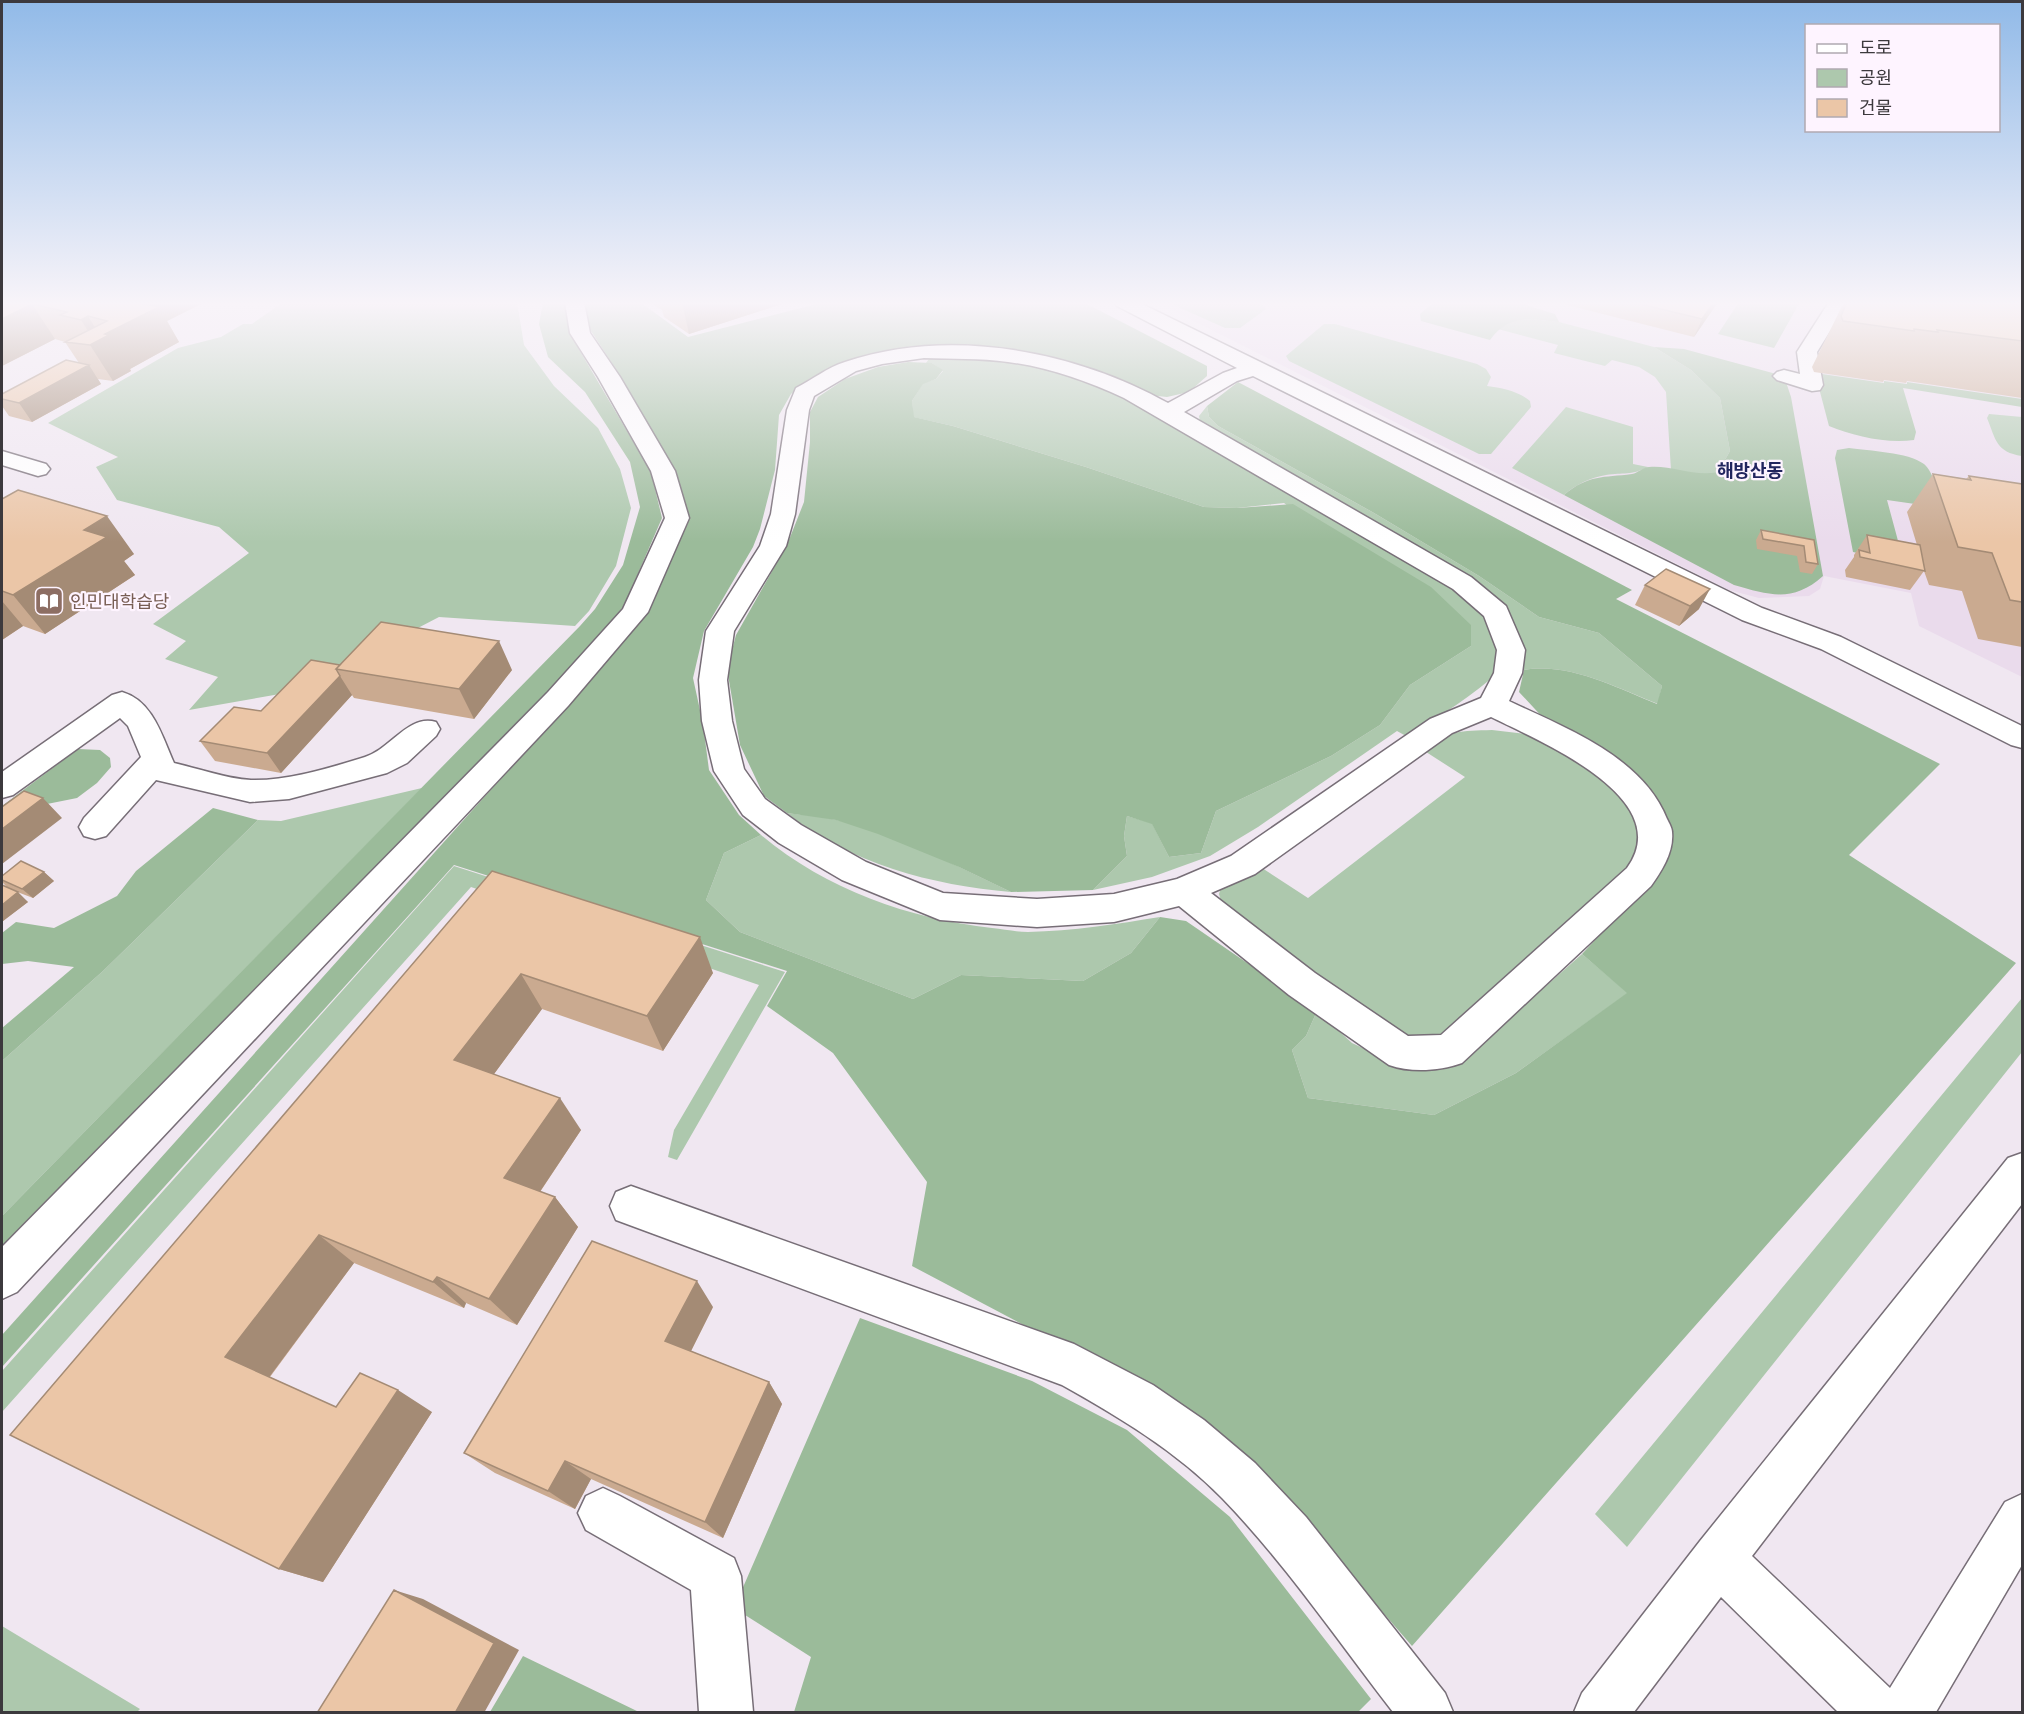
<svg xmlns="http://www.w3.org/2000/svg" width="2024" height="1714" viewBox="0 0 2024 1714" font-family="Manrope,'Noto Sans KR',sans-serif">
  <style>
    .built { fill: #eadbec }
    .green { fill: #adc8ad }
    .forest { fill: #9bbb9a }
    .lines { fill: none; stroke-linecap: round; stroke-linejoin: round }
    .minor-casing { stroke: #776e77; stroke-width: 3 }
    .minor { fill: #fff; fill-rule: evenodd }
    .wall { fill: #caaa90 }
    .shaded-wall { fill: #a48b75 }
    .building { fill: #ebc6a7; stroke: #a48b75; stroke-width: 1.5 }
    .labels { text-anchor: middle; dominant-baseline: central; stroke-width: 4.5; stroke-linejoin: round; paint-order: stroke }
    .far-quarter-label { font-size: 18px; font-weight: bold; fill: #21255e; stroke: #fef4ff }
    .education-label { font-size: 18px; fill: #785e54; stroke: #fef4ff; text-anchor: start }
  </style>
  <rect width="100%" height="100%" fill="#f0e7f1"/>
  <path class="built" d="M 1156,302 L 2022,302 L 2022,677 L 1919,626 L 1911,593 L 1824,576 L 1820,589 L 1809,596 L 1759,598 L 1729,590 Z"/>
  <path class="green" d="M 280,302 L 517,302 L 524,345 L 554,386 L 598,428 L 620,469 L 631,508 L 616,566 L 589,611 L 575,626 L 439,617 L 297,691 L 189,710 L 218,677 L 165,659 L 186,641 L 153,624 L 249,553 L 219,527 L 117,500 L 96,467 L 118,457 L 48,423 L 178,348 L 221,337 L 243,324 L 252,324 L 282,303 Z
    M 1167,302 L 1253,302 L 1263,305 L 1266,309 L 1240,328 L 1225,328 Z
    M 1531,319 L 1559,322 L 1654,347 L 1691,370 L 1720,398 L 1730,451 L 1718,472 L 1707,475 L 1671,470 L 1666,392 L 1655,377 L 1639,367 L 1612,360 L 1605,366 L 1554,353 L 1558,345 L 1498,329 L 1512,321 Z
    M 1324,324 L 1335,324 L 1477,364 L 1486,369 L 1491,377 L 1487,386 C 1502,388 1518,391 1530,401 L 1531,407 L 1491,454 L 1479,454 L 1289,361 L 1286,356 Z
    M 931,356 L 990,358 L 1046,367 L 1103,385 L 1453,584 L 1494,624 L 1502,669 C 1473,696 1440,716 1406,736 L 1397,731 L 1258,827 L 1210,856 L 1152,877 L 1093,890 L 1127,856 L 1124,836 L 1127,816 L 1152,823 L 1169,857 L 1201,853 L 1216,811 L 1331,756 L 1380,725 L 1410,685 L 1471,646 L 1284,503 L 1237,508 L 1204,507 L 1086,467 L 953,426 L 913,417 L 912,401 L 923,383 L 936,379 L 943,371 L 932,363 L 926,363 Z
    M 1207,406 L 1209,417 L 1218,426 L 1374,513 L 1479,576 L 1539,617 L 1599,633 L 1662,686 L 1658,704 C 1617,688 1569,662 1524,670 L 1522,654 L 1512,624 L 1200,422 L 1199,416 Z
    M 1566,407 L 1633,427 L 1633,464 L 1648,467 C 1630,476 1624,472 1606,475 C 1590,478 1576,484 1564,495 L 1512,468 Z
    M 1989,414 L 2022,417 L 2022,456 C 1996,452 1996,440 1987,418 Z
    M 1492,730 L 1527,734 L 1609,778 L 1645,832 L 1628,870 L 1450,1031 L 1431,1039 L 1403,1038 L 1223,908 L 1219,894 L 1223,881 L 1259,866 L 1308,898 L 1465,777 L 1423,750 C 1448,730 1461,731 1492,730 Z
    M 422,788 L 2,1216 L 2,1061 L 103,971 L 258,820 L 281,821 Z
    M 787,813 C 803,815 821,816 837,820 C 893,834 958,866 1011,892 C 932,885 850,864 787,813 Z
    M 761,835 C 825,889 909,919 992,928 C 1004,929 1016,932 1028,932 C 1073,931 1117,924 1160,917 L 1131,953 L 1083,981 L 961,975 L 913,999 L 740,932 L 706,900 L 724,853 Z
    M 454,866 L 785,972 L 677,1160 L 668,1157 L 674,1130 L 759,985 L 471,887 L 2,1412 L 2,1371 Z
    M 1582,954 L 1628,993 L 1516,1073 L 1434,1115 L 1308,1098 L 1292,1050 L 1306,1036 L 1317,1011 L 1352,1043 L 1401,1066 L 1430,1068 L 1458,1064 Z
    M 2022,998 L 2022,1052 L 1627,1547 L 1595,1514 Z
    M 2,1626 L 140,1709 L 137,1712 L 2,1712 Z"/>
  <path class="forest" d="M 543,302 L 564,302 L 570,334 L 651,472 L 662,518 L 624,606 L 588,651 L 2,1259 L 2,1216 L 580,626 L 595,609 L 623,565 L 640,507 L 630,462 L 585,392 L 548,357 L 539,324 Z
    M 583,302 L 640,302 L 688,337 L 824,302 L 1083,302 L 1207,366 L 1207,376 L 1189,392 L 1167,397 L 1148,395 L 1058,362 L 913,346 L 866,355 L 838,365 L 809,379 L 791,394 L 779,415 L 775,470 L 760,529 L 753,547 L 704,631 L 693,678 L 703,724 L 709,770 L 739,815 L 761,835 L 724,853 L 706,900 L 740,932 L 913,999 L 961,975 L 1083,981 L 1131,953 L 1160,917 L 1186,921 L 1317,1011 L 1306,1036 L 1292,1050 L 1308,1098 L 1434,1115 L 1516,1073 L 1627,993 L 1582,954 L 1660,871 L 1670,835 L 1546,721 L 1519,692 L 1524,670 C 1569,662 1617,688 1657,704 L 1662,686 L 1599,633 L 1539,617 L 1479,576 L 1374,513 L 1218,426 L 1209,417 L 1207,406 L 1238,382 L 1632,590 L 1616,599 L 1940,764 L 1849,855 L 2016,963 L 1412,1646 L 1248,1457 L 1054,1341 L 912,1266 L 927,1182 L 833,1053 L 767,1006 L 787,971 L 454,865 L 2,1367 L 2,1335 L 573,698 L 671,552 L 670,467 L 617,371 L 591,331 Z
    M 1434,302 L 1516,302 L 1555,314 L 1559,322 C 1530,319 1509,314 1490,340 L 1421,321 L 1420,314 Z
    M 1739,302 L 1800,302 L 1774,348 L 1718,334 Z
    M 1654,347 L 1684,349 L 1784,376 L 1791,397 L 1823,576 C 1793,603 1769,595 1734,585 L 1564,495 C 1589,474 1603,478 1632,474 C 1638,473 1643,467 1649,467 C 1672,465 1694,477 1718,472 L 1730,451 L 1720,398 L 1691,370 Z
    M 908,362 L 932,363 L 943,370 L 936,379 L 923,384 L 912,401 L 914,417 L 953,426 L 1086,467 L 1204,507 L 1237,508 L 1293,504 L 1431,587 L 1471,625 L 1471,646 L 1410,685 L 1380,725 L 1331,756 L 1216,811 L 1201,853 L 1169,857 L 1152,824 L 1127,816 L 1124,836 L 1127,856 L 1093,890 L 1011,892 L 959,867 L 878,834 L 836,820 L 787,813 L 764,796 L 740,745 L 727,669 L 736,635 L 787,545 L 804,502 L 810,442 L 810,412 L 818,397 L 845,379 L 878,367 Z
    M 1815,373 L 1884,383 L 1884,381 L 1907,384 L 1907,382 L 2022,399 L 2022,407 L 1903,388 L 1916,432 L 1914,440 C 1887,444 1853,436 1829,426 Z
    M 1849,448 C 1869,451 1908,452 1924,464 C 1934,472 1938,496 1943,508 L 1887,500 L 1904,563 L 1853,552 L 1835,458 L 1837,450 Z
    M 78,749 L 100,750 L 110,758 L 111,767 L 97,783 L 77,798 L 47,804 L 2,837 L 2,806 Z
    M 213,808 L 258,820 L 103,971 L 2,1061 L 2,1028 L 74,967 L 28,961 L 2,964 L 2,933 L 16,922 L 54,928 L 117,896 L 136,871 Z
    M 860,1318 L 1032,1381 L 1127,1430 L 1230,1517 L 1371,1699 L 1358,1712 L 794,1712 L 811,1657 L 734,1608 Z
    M 523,1656 L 639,1712 L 490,1712 Z"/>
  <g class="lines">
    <g class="minor-casing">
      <path id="minor" d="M 565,302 L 584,302 L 590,333 L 620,377 L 675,471 L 689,518 L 648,612 L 568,706 L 17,1292 L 2,1299 L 2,1247 L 548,692 L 623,609 L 665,518 L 651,471 L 598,377 L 570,333 Z
        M 1114,302 L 1138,302 L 1762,608 L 1841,637 L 2022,726 L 2022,748 L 2011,745 L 1821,649 L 1742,620 L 1253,376 L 1237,381 L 1184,412 L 1471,577 L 1506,606 L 1525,650 L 1522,673 L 1509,701 C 1565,728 1642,756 1667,819 C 1669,823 1672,828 1672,832 C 1674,852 1662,870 1651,886 L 1462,1063 C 1440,1071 1411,1073 1389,1065 L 1289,995 L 1179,906 L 1114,922 L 1037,927 L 940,920 L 842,880 L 779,843 L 743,815 L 714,771 L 702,721 L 699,680 L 706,631 L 760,546 L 771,514 L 787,410 L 796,388 C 812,380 828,367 845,362 C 949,327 1073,350 1168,403 L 1223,373 L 1237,368 L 1117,306 ZM 924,358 C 952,359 980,358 1008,362 C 1049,367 1087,381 1124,398 L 1453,589 L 1484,616 L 1497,650 L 1494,673 L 1481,698 L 1430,719 L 1231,856 L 1177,879 L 1114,894 L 1037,899 L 943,893 L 866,862 L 801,825 L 765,799 L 744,769 L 732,721 L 727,680 L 734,631 L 786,546 L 795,514 L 809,410 L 814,396 L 856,371 L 882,364 ZM 1491,717 C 1539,741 1678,798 1627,868 L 1441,1035 L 1408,1036 L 1315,973 L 1211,893 L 1255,874 L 1452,733 Z
        M 1829,302 L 1848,302 L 1817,352 L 1823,385 L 1820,390 L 1812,391 L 1777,380 L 1773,376 L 1777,372 L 1784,370 L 1800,374 L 1797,352 Z
        M 2,451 L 46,464 L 50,469 L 46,474 L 38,476 L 2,465 Z
        M 122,692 C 153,701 162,736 174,763 C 197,768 227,779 251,780 C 288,781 329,768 365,757 C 391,749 408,714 436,722 L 440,729 L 436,736 L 407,763 L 387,773 L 289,799 L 250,802 L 156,780 L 106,836 L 95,839 L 84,836 L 79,827 L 84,818 L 141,757 L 128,726 L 120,718 L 13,795 L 2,798 L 2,772 L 112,695 Z
        M 2022,1153 L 2022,1204 L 1752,1556 L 1890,1688 L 2005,1502 L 2022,1494 L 2022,1565 L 1936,1712 L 1838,1712 L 1721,1597 L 1634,1712 L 1574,1712 L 1582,1693 L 1700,1541 L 2008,1158 Z
        M 631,1186 L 1074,1344 L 1153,1385 L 1204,1420 L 1255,1463 L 1306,1517 L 1445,1693 L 1453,1712 L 1393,1712 C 1337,1640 1285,1563 1222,1498 C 1176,1451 1119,1417 1062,1385 L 616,1220 L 610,1206 L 616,1192 Z
        M 603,1488 L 620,1496 L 734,1558 L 741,1576 L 753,1712 L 699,1712 L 691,1590 L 586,1530 L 578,1513 L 586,1496 Z"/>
    </g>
    <use href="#minor" class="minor"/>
  </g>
  <path class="wall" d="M 2,302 L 205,302 L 167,321 L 179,342 L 130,369 L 131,371 L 113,381 L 98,379 L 101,384 L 32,422 L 9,416 L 2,406 L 2,394 L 79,363 L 65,342 L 55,339 L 2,366 Z
    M 649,302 L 788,302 L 689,334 L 664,317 L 662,310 Z
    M 1569,302 L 1718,302 L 1694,337 L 1567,305 Z
    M 1844,302 L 2022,302 L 2022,398 L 1907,381 L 1906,383 L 1884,380 L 1883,382 L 1814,372 L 1812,367 Z
    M 1933,474 L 1966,479 L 1969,476 L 2022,484 L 2022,647 L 1978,639 L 1962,591 L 1929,585 L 1924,571 L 1910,590 L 1846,577 L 1845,570 L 1854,557 L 1854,555 L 1867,535 L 1917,545 L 1907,512 Z
    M 2,499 L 134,554 L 124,561 L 135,575 L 45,634 L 23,626 L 2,640 Z
    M 1761,530 L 1814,540 L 1818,564 L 1812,574 L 1800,572 L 1797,556 L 1757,549 L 1756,540 Z
    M 1645,585 L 1699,609 L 1679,626 L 1635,605 Z
    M 340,665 L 512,670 L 474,719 L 354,698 L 352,695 L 281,773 L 215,761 L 200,741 L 261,711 Z
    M 492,871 L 713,973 L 663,1051 L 542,1009 L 494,1074 L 581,1130 L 540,1192 L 555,1197 L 578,1227 L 517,1325 L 466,1303 L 464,1308 L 354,1263 L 270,1377 L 336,1407 L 432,1412 L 323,1582 L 279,1569 L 10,1435 Z
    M 44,872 L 54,881 L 33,898 L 12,890 L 28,902 L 3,921 L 2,920 L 2,885 L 8,888 L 2,882 L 2,876 Z
    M 713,1307 L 691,1351 L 769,1382 L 782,1404 L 723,1538 L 591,1479 L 575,1509 L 495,1473 L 464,1453 Z"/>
  <path class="shaded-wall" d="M 132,302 L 205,302 L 167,321 L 179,342 L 130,369 L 131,371 L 113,381 L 90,345 L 95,342 L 81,320 L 88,316 L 102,339 Z
    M 682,302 L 788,302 L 689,334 Z
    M 1714,302 L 1718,302 L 1694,337 L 1702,319 Z
    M 32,304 L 55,339 L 2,366 L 2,319 Z
    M 89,365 L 101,384 L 32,422 L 19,403 Z
    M 107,516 L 134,554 L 124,561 L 135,575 L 45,634 L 13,595 L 84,530 Z
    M 1710,589 L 1699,609 L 1679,626 L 1690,606 Z
    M 2,601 L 23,626 L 2,640 Z
    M 499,641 L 512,670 L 474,719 L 459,689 Z
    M 340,676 L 352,695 L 281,773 L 267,753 Z
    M 43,798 L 62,818 L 2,864 L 2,829 Z
    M 44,872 L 54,881 L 33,898 L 22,889 Z
    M 18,892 L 28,902 L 3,921 L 2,920 L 2,905 Z
    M 700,937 L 713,973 L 663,1051 L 647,1016 Z
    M 521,974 L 542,1009 L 480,1093 L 454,1060 Z
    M 560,1098 L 581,1130 L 529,1208 L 504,1178 Z
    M 555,1197 L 578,1227 L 517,1325 L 489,1299 Z
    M 319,1235 L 354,1263 L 267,1380 L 225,1357 Z
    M 437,1277 L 466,1303 L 464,1308 L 433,1282 Z
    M 697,1281 L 713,1307 L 684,1365 L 665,1341 Z
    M 769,1382 L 782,1404 L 723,1538 L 705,1522 Z
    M 398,1390 L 432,1412 L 323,1582 L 279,1569 Z
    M 565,1461 L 591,1479 L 575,1509 L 548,1491 Z
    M 394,1590 L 423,1599 L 519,1650 L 484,1713 L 455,1713 Z"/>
  <path class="building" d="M 2,302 L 135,302 L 159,307 L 105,334 L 109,335 L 90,345 L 65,342 L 107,321 L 88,316 L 81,320 L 60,315 L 67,312 L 32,304 L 2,319 Z
    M 1632,302 L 1714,302 L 1702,319 Z
    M 1847,302 L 2022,302 L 2022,341 L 1937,330 L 1938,332 L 1914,329 L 1914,331 L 1843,321 L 1841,316 Z
    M 66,360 L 89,365 L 19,403 L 2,399 L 2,394 Z
    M 1933,474 L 1971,480 L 1969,476 L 2022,484 L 2022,602 L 2010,600 L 1992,553 L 1958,547 Z
    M 18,490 L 107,516 L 84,530 L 107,537 L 13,595 L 2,591 L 2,499 Z
    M 1761,530 L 1814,540 L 1818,564 L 1806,562 L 1804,546 L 1763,539 Z
    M 1867,535 L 1920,545 L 1925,571 L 1860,557 L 1859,550 L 1870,553 Z
    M 1666,569 L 1710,589 L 1690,606 L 1645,585 Z
    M 381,622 L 499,641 L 459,689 L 336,669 Z
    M 311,660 L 340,665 L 336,669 L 340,676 L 267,753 L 200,741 L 234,707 L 261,711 Z
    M 24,791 L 43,798 L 2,829 L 2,807 Z
    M 21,861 L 44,872 L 22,889 L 2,880 L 2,876 Z
    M 492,871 L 700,937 L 647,1016 L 521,974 L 454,1060 L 560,1098 L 504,1178 L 555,1197 L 489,1299 L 437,1277 L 433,1282 L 319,1235 L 225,1357 L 336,1407 L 360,1373 L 398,1390 L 279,1569 L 10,1435 Z
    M 2,885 L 18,892 L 2,905 Z
    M 592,1241 L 697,1281 L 665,1341 L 769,1382 L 705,1522 L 565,1461 L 548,1491 L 464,1453 Z
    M 394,1590 L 494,1643 L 455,1713 L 317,1713 Z"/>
  <linearGradient id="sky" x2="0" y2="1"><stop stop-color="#91bae8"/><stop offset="0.56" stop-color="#f8f4f9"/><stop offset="1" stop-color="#f8f4f9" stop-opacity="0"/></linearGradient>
  <rect width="2024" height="542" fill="url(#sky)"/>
  <defs>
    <g id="library-square" transform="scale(1.5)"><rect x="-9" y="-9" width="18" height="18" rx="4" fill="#8d6e63" stroke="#fef4ff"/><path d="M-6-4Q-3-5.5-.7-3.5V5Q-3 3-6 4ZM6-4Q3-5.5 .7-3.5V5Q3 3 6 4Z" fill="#fff"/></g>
  </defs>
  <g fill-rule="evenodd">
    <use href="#library-square" x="49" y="601"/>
  </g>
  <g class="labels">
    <g class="far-quarter-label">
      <text x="1750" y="470">해방산동</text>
    </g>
    <g class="education-label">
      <text x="70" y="601">인민대학습당</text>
    </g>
  </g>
  <rect width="2024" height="1714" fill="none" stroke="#3c393d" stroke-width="6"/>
  <rect x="1805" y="24" width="195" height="108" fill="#fef4ff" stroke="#b0a9b1" stroke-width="1.5"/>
  <rect x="1817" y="44" width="30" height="9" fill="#ffffff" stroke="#b0a9b1" stroke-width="1.5"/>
  <text x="1859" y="54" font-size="18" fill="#3c393d">도로</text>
  <rect x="1817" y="69" width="30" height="18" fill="#adc8ad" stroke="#b0a9b1" stroke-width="1.5"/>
  <text x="1859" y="84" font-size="18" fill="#3c393d">공원</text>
  <rect x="1817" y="99" width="30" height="18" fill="#ebc6a7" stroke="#b0a9b1" stroke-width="1.5"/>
  <text x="1859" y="114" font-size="18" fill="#3c393d">건물</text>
</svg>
